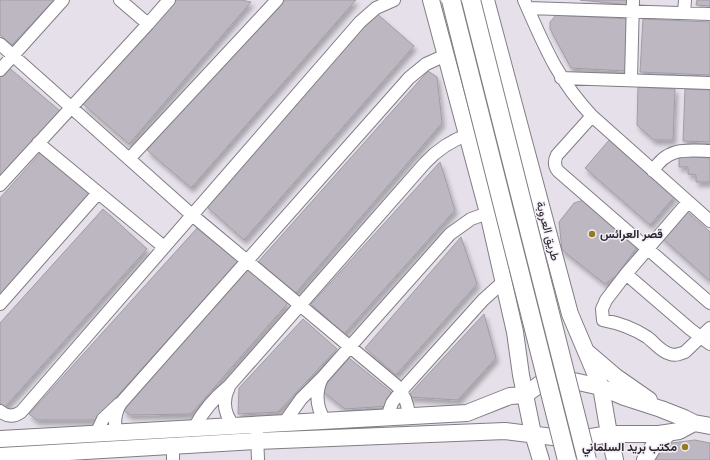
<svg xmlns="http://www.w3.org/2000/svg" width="710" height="460" viewBox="0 0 710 460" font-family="Raleway,Vazirmatn,sans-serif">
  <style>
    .building { fill: #bcb7c0; stroke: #a19ca5; filter: url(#shadow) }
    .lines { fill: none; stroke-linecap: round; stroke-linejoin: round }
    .minor-casing { stroke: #827d85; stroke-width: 14 }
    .major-casing { stroke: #827d85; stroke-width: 18 }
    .minor { stroke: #fff; stroke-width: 12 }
    .major { stroke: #fff; stroke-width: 16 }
    .highway-bridge-casing { stroke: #827d85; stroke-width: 20; stroke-linecap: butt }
    .highway-bridge { stroke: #fff; stroke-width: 18 }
    .poi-dot { fill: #927c23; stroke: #f3edf7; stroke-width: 1.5 }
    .labels { text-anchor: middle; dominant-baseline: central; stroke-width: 3; stroke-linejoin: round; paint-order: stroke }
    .street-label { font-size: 12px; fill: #272529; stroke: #f3edf7 }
    .poi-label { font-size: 12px; font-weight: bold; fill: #272529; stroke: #f3edf7; text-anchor: start }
  </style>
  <defs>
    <filter id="shadow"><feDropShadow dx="2.5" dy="4.5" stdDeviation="2" flood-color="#0004"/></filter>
  </defs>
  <rect width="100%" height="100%" fill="#e5e0e9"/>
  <path class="building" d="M 0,0 L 54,0 L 12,45 L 0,35 Z
    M 172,0 L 241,0 L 251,2 L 129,144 L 83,104 Z
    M 278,0 L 356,0 L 191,188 L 147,150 Z
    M 580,0 L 628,0 L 628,5 Z
    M 697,0 L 710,0 L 710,6 L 696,5 Z
    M 375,12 L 414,46 L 244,240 L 206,206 Z
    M 556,15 L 629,19 L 626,71 L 571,68 L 550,29 L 550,22 Z
    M 643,19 L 710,22 L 710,75 L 640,72 Z
    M 8,67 L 60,111 L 0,177 L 0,76 Z
    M 428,71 L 437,77 L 442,123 L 295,294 L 258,262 Z
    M 638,87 L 675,89 L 673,140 L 654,140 L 637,125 Z
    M 685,89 L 710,90 L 710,142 L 683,141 Z
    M 610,139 L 675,196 L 650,225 L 585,168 Z
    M 42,151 L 93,194 L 0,299 L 0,198 Z
    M 679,156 L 710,158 L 710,182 L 696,182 L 696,175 L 688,174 L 688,167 L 679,167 Z
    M 440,162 L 455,210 L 344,334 L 311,304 Z
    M 584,200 L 638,246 L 616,276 L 605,284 L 562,250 L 559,222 L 574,203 Z
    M 103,209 L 147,249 L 5,407 L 0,403 L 0,323 Z
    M 684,209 L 710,232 L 710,281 L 660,236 Z
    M 199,226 L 239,260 L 96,420 L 37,420 L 29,414 Z
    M 461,237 L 477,284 L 396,375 L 365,348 Z
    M 248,268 L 288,303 L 191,414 L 130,415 L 123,410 Z
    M 484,314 L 496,358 L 458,400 L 407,397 Z
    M 303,319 L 337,349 L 278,412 L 238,414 L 239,388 Z
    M 349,358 L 391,392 L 389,406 L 345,409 L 321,390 Z
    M 695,440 L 710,443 L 710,460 L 648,460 L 664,444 Z"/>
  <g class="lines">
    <g class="minor-casing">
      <path id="minor" d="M 120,0 L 148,24
        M 524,0 C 544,45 557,79 592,116 L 710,221
        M 528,8 L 710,14
        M 684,13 L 685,0
        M 0,44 L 192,215 L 397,386 C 405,395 408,404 409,416
        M 0,70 L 63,0
        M 561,78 L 710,83
        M 631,79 L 633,0
        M 592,116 L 557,155 C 554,161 554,166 558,171 L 710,303
        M 38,143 L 164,247
        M 129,159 L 277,0
        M 653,171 C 667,147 686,150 710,151
        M 0,185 L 148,24 L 169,0
        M 688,202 L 626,274 L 606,300 L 602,309 L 603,320 C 619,323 633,328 647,337 C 654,342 661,352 670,354 C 675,356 680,354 685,352 L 710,328
        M 626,274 L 690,329 L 710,344
        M 0,304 L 98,193
        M 322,378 C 315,393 316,407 325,421
        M 229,387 C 222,401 224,414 234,426
        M 0,411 C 7,417 14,417 21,412 L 360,22 L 376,8 L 394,0
        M 387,417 L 392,403 L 401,391 L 483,300 L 503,282
        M 284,423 L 301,399 L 323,377 L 450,234 L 471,219 L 488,213
        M 194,428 C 203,411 214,398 229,386 L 425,163 C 437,150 450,141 467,135
        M 116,433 C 114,422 115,412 121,403 L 409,78 L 426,64 L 446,55
        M 257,433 L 258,460
        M 96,434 L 103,419 L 119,404
        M 173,446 L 173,460"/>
    </g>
    <g class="major-casing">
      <path id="major" d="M 431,0 L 488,213 L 515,332 L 521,375 L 533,434 L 541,460
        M 486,0 L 570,314 L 601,387 L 609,434 L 615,460
        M 588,353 L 616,377 L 649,400
        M 0,439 L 467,413 L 510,396 L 525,395 L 540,384 L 554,380 L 569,380 L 601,387 L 624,397 L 661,409 L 684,418 L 694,423 L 710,426
        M 0,456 L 257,441 L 505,431 L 569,439 L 591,437 L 609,434 L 659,434 L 679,431 L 694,423
        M 645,460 L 653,447 L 669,433"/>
    </g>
    <use href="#minor" class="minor"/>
    <use href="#major" class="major"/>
    <g class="highway-bridge-casing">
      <path id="highway-bridge" d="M 451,0 L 567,460
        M 471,0 L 587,460"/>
    </g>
    <use href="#highway-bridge" class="highway-bridge"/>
  </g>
  <g class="poi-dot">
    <circle cx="592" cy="234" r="4"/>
    <circle cx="685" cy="447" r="4"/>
  </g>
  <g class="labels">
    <g class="street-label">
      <text transform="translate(548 231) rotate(75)">طريق العروبة</text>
    </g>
    <g class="poi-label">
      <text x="600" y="234">قصر العرائس</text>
      <text x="677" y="447" text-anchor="end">مكتب بريد السلماني</text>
    </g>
  </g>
</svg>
